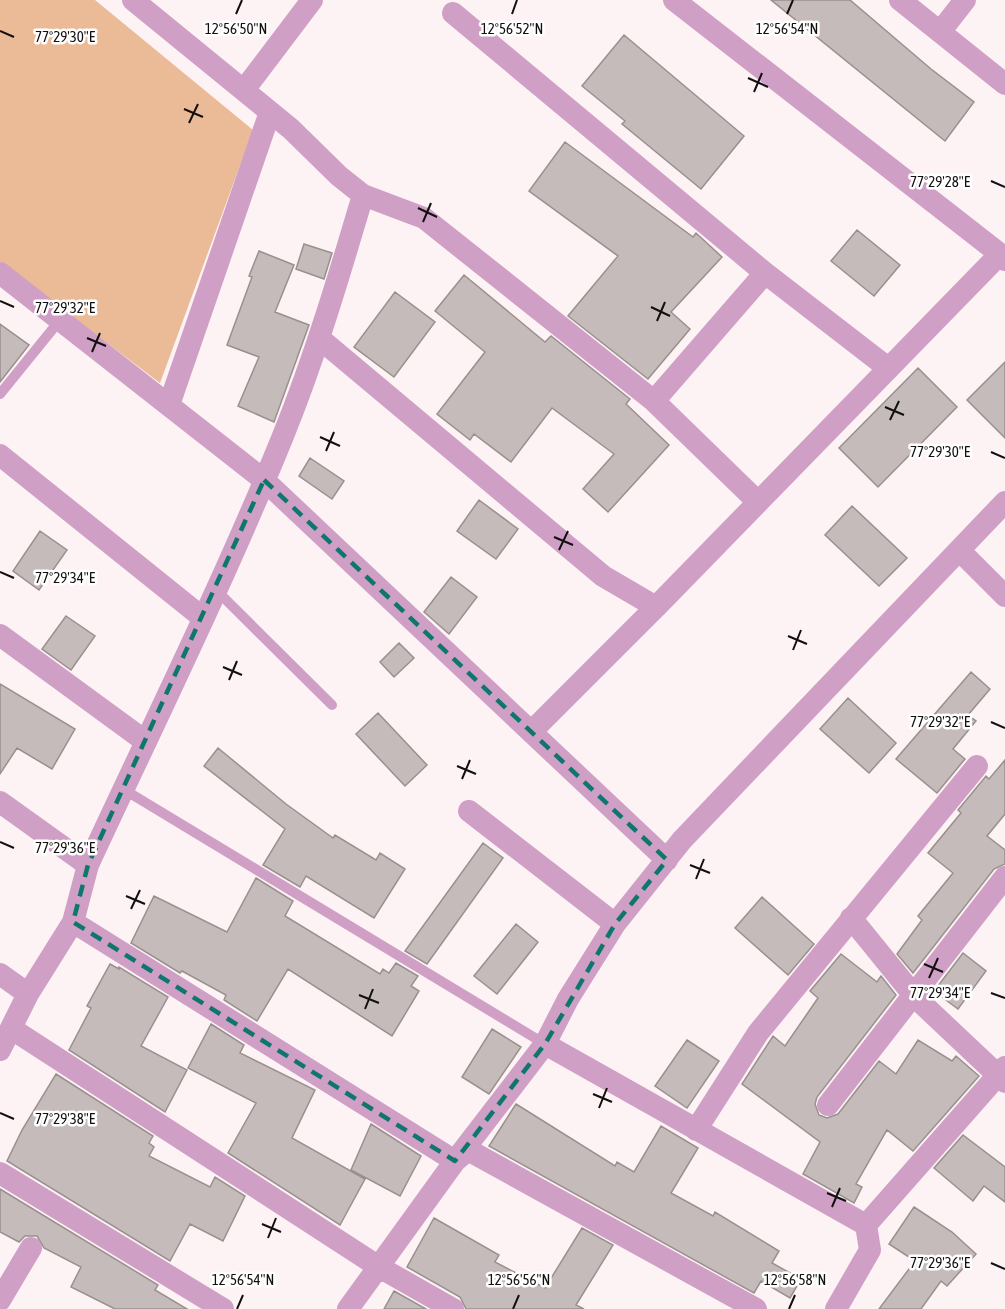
<svg xmlns="http://www.w3.org/2000/svg" width="1005" height="1309" viewBox="0 0 1005 1309" font-family="'Asap Condensed',sans-serif">
  <style>
    .green { fill: #ebba96 }
    .building { fill: #c5bbba; stroke: #99908e; stroke-width: 1.5 }
    .lines { fill: none; stroke-linecap: round; stroke-linejoin: round }
    .service { stroke: #d09fc5; stroke-width: 10 }
    .minor { stroke: #d09fc5; stroke-width: 22 }
    .marked { fill: none; stroke: #0f766e; stroke-width: 4.5; stroke-dasharray: 12 8; stroke-linejoin: round }
    .ticks { fill: none; stroke: #120f0f; stroke-width: 2 }
    .ticks-label { font-size: 15px; text-anchor: middle; fill: #120f0f; stroke: #fff; stroke-width: 5; stroke-linejoin: round; paint-order: stroke }
  </style>
  <rect width="100%" height="100%" fill="#fdf3f5"/>
  <path class="green" d="M 0,0 L 95,0 L 253,130 L 160,383 L 0,262 Z"/>
  <path class="building" d="M 771,0 L 850,0 L 931,69 L 974,102 L 945,141 Z
    M 624,35 L 744,136 L 701,189 L 622,124 L 625,121 L 582,86 Z
    M 565,142 L 693,237 L 696,233 L 722,257 L 671,312 L 690,329 L 648,379 L 568,316 L 618,256 L 529,191 Z
    M 857,230 L 900,265 L 874,296 L 831,261 Z
    M 304,244 L 332,253 L 324,279 L 296,269 Z
    M 259,251 L 294,265 L 275,312 L 309,325 L 274,422 L 238,406 L 259,357 L 227,345 L 252,277 L 249,276 Z
    M 464,275 L 545,342 L 551,336 L 630,399 L 626,404 L 669,445 L 608,512 L 583,489 L 614,454 L 552,408 L 511,462 L 474,434 L 470,440 L 437,414 L 485,352 L 435,311 Z
    M 395,292 L 435,322 L 394,377 L 354,347 Z
    M 0,324 L 29,345 L 0,382 Z
    M 1005,362 L 1005,438 L 967,400 Z
    M 918,368 L 957,407 L 878,487 L 839,448 Z
    M 310,458 L 344,481 L 332,499 L 299,476 Z
    M 479,500 L 518,529 L 496,559 L 457,531 Z
    M 852,506 L 907,558 L 879,586 L 825,535 Z
    M 40,531 L 67,550 L 39,590 L 13,571 Z
    M 451,577 L 477,597 L 449,634 L 424,612 Z
    M 66,616 L 95,636 L 71,670 L 42,649 Z
    M 399,643 L 414,658 L 394,677 L 380,662 Z
    M 971,672 L 990,689 L 968,715 L 976,721 L 953,749 L 965,759 L 937,793 L 896,759 Z
    M 0,684 L 75,729 L 52,769 L 17,748 L 0,774 Z
    M 848,698 L 896,743 L 869,773 L 820,729 Z
    M 378,713 L 427,765 L 405,786 L 356,734 Z
    M 218,748 L 286,804 L 333,838 L 335,835 L 376,860 L 380,853 L 405,869 L 374,918 L 306,876 L 300,887 L 263,865 L 285,829 L 204,766 Z
    M 1005,760 L 1005,814 L 987,836 L 1005,850 L 1005,864 L 994,869 L 913,973 L 897,954 L 922,920 L 918,916 L 953,873 L 928,853 L 961,813 L 958,810 L 986,776 L 989,779 Z
    M 483,843 L 503,858 L 427,964 L 405,951 Z
    M 256,878 L 293,901 L 285,916 L 380,974 L 383,969 L 389,973 L 396,963 L 418,976 L 411,986 L 419,991 L 392,1036 L 288,969 L 257,1021 L 224,1000 L 226,995 L 182,971 L 180,973 L 131,943 L 154,896 L 227,932 Z
    M 762,897 L 814,944 L 788,975 L 735,928 Z
    M 516,924 L 538,942 L 497,994 L 474,976 Z
    M 963,953 L 986,971 L 958,1009 L 934,991 Z
    M 841,954 L 877,982 L 881,976 L 896,995 L 817,1097 L 815,1104 L 819,1115 L 827,1118 L 838,1114 L 879,1061 L 896,1074 L 918,1040 L 952,1061 L 956,1056 L 979,1076 L 913,1151 L 887,1130 L 856,1184 L 862,1187 L 854,1203 L 803,1174 L 820,1142 L 742,1084 L 773,1036 L 785,1046 L 818,998 L 810,991 Z
    M 110,964 L 119,969 L 119,967 L 168,997 L 141,1046 L 187,1070 L 165,1112 L 69,1050 L 91,1008 L 87,1006 Z
    M 211,1024 L 244,1045 L 240,1053 L 315,1090 L 292,1138 L 365,1179 L 340,1225 L 228,1153 L 256,1103 L 188,1068 Z
    M 492,1029 L 521,1047 L 489,1094 L 462,1077 Z
    M 687,1040 L 719,1061 L 687,1108 L 655,1086 Z
    M 56,1074 L 153,1136 L 149,1143 L 154,1147 L 149,1156 L 210,1187 L 215,1177 L 245,1196 L 223,1241 L 190,1224 L 170,1261 L 7,1161 L 22,1130 Z
    M 516,1104 L 615,1166 L 617,1162 L 634,1172 L 661,1126 L 698,1148 L 671,1193 L 713,1216 L 715,1212 L 779,1251 L 772,1263 L 801,1279 L 790,1298 L 761,1281 L 754,1293 L 489,1146 Z
    M 371,1124 L 421,1156 L 400,1196 L 351,1170 Z
    M 963,1135 L 1005,1167 L 1005,1202 L 984,1186 L 973,1201 L 934,1168 Z
    M 0,1189 L 158,1285 L 155,1290 L 187,1309 L 115,1309 L 71,1287 L 81,1267 L 44,1248 L 37,1236 L 25,1236 L 19,1242 L 0,1232 Z
    M 914,1207 L 952,1232 L 976,1254 L 947,1286 L 941,1281 L 921,1309 L 879,1309 L 915,1261 L 889,1244 Z
    M 434,1218 L 499,1255 L 495,1262 L 545,1288 L 582,1228 L 613,1245 L 576,1305 L 584,1309 L 466,1309 L 460,1297 L 407,1267 Z
    M 394,1291 L 426,1309 L 384,1309 Z"/>
  <g class="lines">
    <path class="service" d="M 0,394 L 60,320
      M 216,590 L 332,705
      M 123,789 L 545,1044"/>
    <path class="minor" d="M 133,0 L 291,129 L 339,176 L 363,195 L 424,218 L 654,401 L 758,502
      M 674,0 L 1000,254
      M 900,0 L 1005,84
      M 453,13 L 765,273 L 888,368
      M 940,32 L 965,0
      M 244,90 L 312,0
      M 0,273 L 264,480 L 667,860
      M 319,338 L 603,576 L 656,607 L 1000,254 L 1005,260
      M 654,401 L 765,273
      M 169,405 L 270,112
      M 0,455 L 203,618
      M 959,550 L 1005,596
      M 0,635 L 145,741
      M 531,732 L 656,607
      M 0,802 L 88,865
      M 469,811 L 615,924
      M 851,918 L 916,998 L 1005,1082
      M 73,922 L 455,1161 L 468,1150 L 756,1309
      M 0,974 L 28,994
      M 12,1029 L 379,1267 L 453,1309
      M 545,1044 L 866,1225 L 1005,1067
      M 0,1050 L 28,994 L 73,922 L 88,865 C 154,723 224,581 283,436 C 315,357 339,276 363,195
      M 828,1105 L 1005,877
      M 696,1130 L 758,1033 L 977,766
      M 0,1173 L 223,1309
      M 0,1300 L 31,1248
      M 348,1309 L 455,1161 L 545,1044 L 568,999 L 615,924 L 682,840 L 1005,502
      M 836,1309 L 870,1250 L 866,1225"/>
  </g>
  <path class="marked" d="M 264,480 L 667,860 L 615,924 L 545,1044 L 455,1161 L 73,922 L 88,865 Z"/>
  <path class="ticks" d="M 236,14 L 242,0M 512,14 L 517,0M 787,14 L 793,0M 0,31 L 14,37M 748,78 L 768,87M 754,92 L 762,73M 184,109 L 203,117M 189,123 L 198,104M 991,181 L 1005,187M 418,208 L 437,217M 423,222 L 431,203M 0,301 L 14,307M 651,307 L 670,316M 657,321 L 665,302M 87,338 L 106,346M 92,352 L 100,333M 885,407 L 904,415M 890,420 L 899,401M 320,437 L 340,446M 326,451 L 334,432M 991,452 L 1005,458M 554,537 L 573,545M 559,550 L 568,531M 0,572 L 14,578M 788,636 L 807,644M 793,650 L 801,630M 223,667 L 242,675M 229,680 L 237,661M 991,722 L 1005,728M 457,766 L 476,774M 462,779 L 470,760M 0,842 L 14,848M 690,865 L 710,873M 696,879 L 704,859M 126,896 L 145,904M 131,909 L 140,890M 924,964 L 943,972M 929,978 L 938,958M 991,993 L 1005,998M 359,995 L 379,1003M 365,1009 L 373,989M 593,1094 L 612,1102M 599,1108 L 607,1088M 0,1113 L 14,1119M 827,1193 L 846,1201M 832,1207 L 840,1188M 262,1224 L 281,1232M 268,1238 L 276,1218M 991,1263 L 1005,1269M 237,1309 L 243,1295M 513,1309 L 519,1295M 789,1309 L 795,1295"/>
  <g class="ticks-label">
    <text x="236" y="34">12°56'50"N</text>
    <text x="512" y="34">12°56'52"N</text>
    <text x="787" y="34">12°56'54"N</text>
    <text x="65" y="42">77°29'30"E</text>
    <text x="940" y="187">77°29'28"E</text>
    <text x="65" y="313">77°29'32"E</text>
    <text x="940" y="457">77°29'30"E</text>
    <text x="65" y="583">77°29'34"E</text>
    <text x="940" y="727">77°29'32"E</text>
    <text x="65" y="853">77°29'36"E</text>
    <text x="940" y="998">77°29'34"E</text>
    <text x="65" y="1124">77°29'38"E</text>
    <text x="940" y="1268">77°29'36"E</text>
    <text x="243" y="1285">12°56'54"N</text>
    <text x="519" y="1285">12°56'56"N</text>
    <text x="795" y="1285">12°56'58"N</text>
  </g>
</svg>
